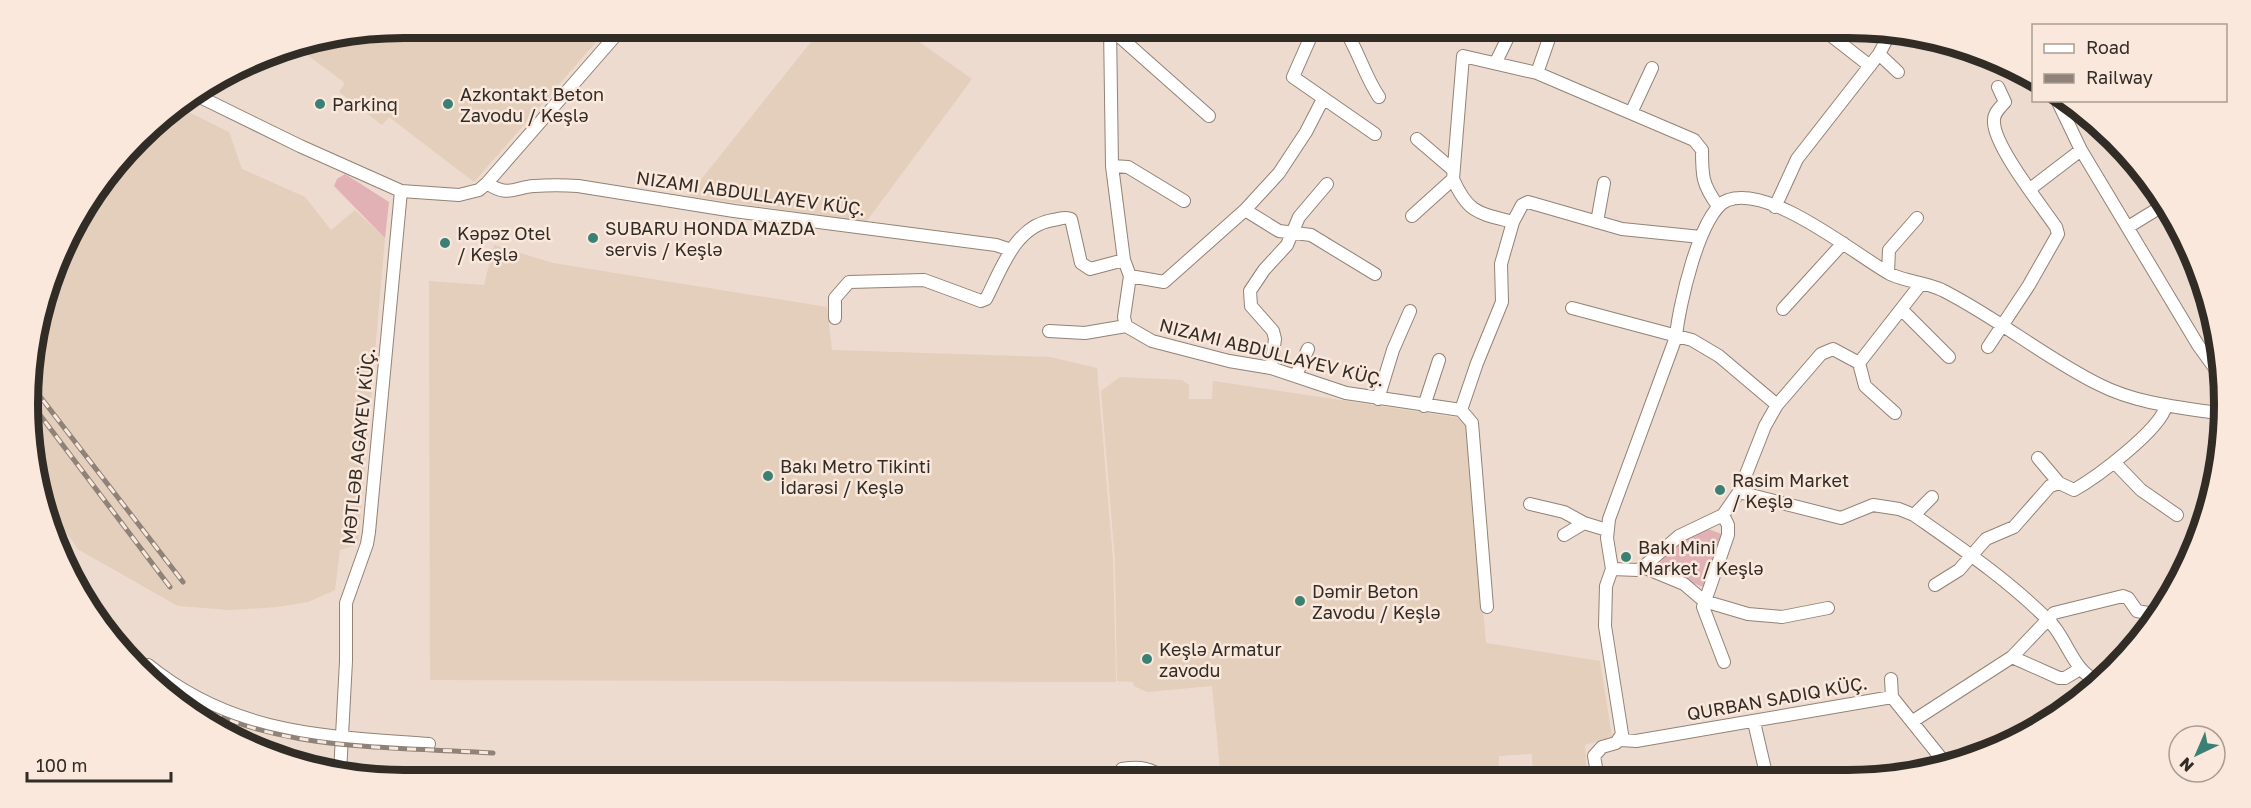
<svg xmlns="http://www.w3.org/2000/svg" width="2251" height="808" viewBox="0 0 2251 808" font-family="'Golos Text',sans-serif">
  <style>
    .built { fill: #e4cebc }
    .green { fill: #e1b1b5 }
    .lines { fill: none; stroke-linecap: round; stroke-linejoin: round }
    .minor-casing { stroke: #928376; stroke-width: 14 }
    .minor { stroke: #fff; stroke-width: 12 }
    .rail-casing { stroke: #8e8279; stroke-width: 5 }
    .rail { stroke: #f9e8db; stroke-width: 3; stroke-dasharray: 9; stroke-linecap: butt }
    .poi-dot { fill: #3b8074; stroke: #f9e8db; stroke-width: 2 }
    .labels { text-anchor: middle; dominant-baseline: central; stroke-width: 5; stroke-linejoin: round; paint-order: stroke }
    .poi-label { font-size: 18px; fill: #322c27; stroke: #f9e8db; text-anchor: start }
    .street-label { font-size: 18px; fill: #322c27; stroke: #f9e8db }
    .rim { fill: none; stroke: #322c27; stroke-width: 8 }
  </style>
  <rect width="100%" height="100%" fill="#ecdbce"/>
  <path class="built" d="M 404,27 L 609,27 L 474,182 L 389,117 L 382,125 L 339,92 L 345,83 L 298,48 Z
    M 823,27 L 898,27 L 972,79 L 866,222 L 688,196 Z
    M 178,107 L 229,132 L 242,169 L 305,197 L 331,230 L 355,210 L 385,238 L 358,545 L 340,550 L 335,590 L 308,602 L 277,607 L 230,610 L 178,606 L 79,550 L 39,496 L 30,355 L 66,237 L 155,121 Z
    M 494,245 L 553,263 L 827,307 L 832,350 L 1050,357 L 1097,368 L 1113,560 L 1116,682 L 430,680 L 429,281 L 484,285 Z
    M 1120,377 L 1182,380 L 1189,385 L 1189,399 L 1212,399 L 1213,381 L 1466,419 L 1486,643 L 1600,661 L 1612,737 L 1585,745 L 1587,778 L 1533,779 L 1532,754 L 1499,756 L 1498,779 L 1221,779 L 1212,686 L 1147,692 L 1134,686 L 1133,682 L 1117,681 L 1115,560 L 1101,391 Z"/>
  <path class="green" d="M 345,174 L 389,202 L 385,238 L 334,186 L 337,179 Z
    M 1706,528 L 1724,535 L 1703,587 L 1655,568 L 1674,547 Z"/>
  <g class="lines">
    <g class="minor-casing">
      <path id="minor" d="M 1110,27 L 1112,166 L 1124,260 L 1130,276 L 1124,317 L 1126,326 L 1152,341 L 1229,361 L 1271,368 L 1346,393 L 1461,410
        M 1315,27 L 1293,77 L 1375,134
        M 1343,27 C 1358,49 1364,75 1379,97
        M 1820,27 L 1870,66
        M 1111,29 L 1209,116
        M 1879,54 L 1898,72
        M 1496,62 L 1513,27
        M 1537,73 L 1552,30
        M 196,95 L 300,146 L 401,191 L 459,195 L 479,190 L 487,183 L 623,27
        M 2057,100 L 2081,150 L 2198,345 L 2219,374
        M 1631,113 L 1652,68
        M 1417,139 L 1452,169
        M 1112,166 L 1128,167 L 1184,201
        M 487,183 C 508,198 515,187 534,186 C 549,185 563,185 578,186 L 734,211 L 996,245 L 1011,250
        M 2030,189 L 2081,150
        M 1775,207 L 1797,159 L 1879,54 L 1890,33
        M 1245,210 L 1279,231 L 1311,235 L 1375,274
        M 1412,216 L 1453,179
        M 1513,222 C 1478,213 1468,213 1453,179 L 1463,56 L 1537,73 L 1694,140 L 1702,150 C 1702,176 1702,184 1718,206
        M 1597,222 L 1604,183
        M 2128,227 L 2164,205
        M 1888,272 L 1889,250 L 1917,218
        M 1130,276 L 1164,282 L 1245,210 L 1279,173 L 1306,132 L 1323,99
        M 1572,308 L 1692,340 L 1719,356 L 1777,405
        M 1783,309 L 1843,243
        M 1902,310 L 1949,357
        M 835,318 L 835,298 L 849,282 L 924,280 L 981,301 L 986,299 C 1002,268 1015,226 1053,220 C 1060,219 1065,216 1071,219 L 1081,263 L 1090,269 L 1124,260
        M 1049,331 L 1085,333 L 1126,326
        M 1988,347 L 2029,285 L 2058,234 L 2056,227 C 2041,205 1994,146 1994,122 C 1993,113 2000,108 2005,102 L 1998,87
        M 1859,363 L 1920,285
        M 1859,363 L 1865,386 L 1895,413
        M 1271,368 L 1275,339 L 1273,331 L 1251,306 L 1250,291 L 1264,270 L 1287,245 L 1299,217 L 1327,184
        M 1296,375 L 1308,349
        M 1378,399 L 1393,350 L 1410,311
        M 1424,406 L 1439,360
        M 2038,458 L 2059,483
        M 2114,462 L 2141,490 L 2177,515
        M 1739,492 L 1765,426 L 1777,405 L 1821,354 L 1833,349 L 1859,363
        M 1530,504 L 1564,512 L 1584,523 L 1607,530
        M 1723,515 L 1728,525 L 1728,535 L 1703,607 L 1724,662
        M 1914,515 L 1932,497
        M 1564,535 L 1584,523
        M 1643,567 L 1684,584 L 1704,601 L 1748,614 L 1782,617 L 1828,608
        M 1612,569 L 1638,570 L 1643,567 L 1679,536 L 1723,515 L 1739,492 L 1841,518 L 1873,505 L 1899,509 L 1914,515 C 1961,548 2010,581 2051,623 C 2068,641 2074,674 2100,682
        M 1935,585 L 1959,570 L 1986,539 L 2014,527 L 2050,486 L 2059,483 L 2074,490 C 2097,477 2160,430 2166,406
        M 1487,607 L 1472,423 L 1461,410 L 1477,363 L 1502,302 L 1501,264 L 1513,222 L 1522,205 L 1528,202 L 1622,229 L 1701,237
        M 2012,657 L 2059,678 L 2065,678 L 2080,669
        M 148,665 C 234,735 324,736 429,744
        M 1891,679 L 1892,697
        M 1913,721 L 2012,657 L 2054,613 L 2123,596 L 2128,598 L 2137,611 L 2148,613 L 2153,618
        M 1754,722 L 1767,778
        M 1621,740 L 1636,741 L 1892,697 L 1945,763
        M 340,773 L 346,661 L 346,603 L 367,544 L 369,532 L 401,191
        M 1598,778 L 1594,756 L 1602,747 L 1616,743 L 1622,734 L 1605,626 L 1606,586 L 1612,569 L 1607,538 L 1609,519 L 1676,337 C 1678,310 1700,209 1728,200 C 1771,185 1853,253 1890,274 C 1907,282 1925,282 1942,290 C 1996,317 2044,357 2098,384 C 2135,403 2176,407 2217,413
        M 1123,779 L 1122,769 C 1141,766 1150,768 1166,779"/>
    </g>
    <use href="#minor" class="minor"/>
    <g class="rail-casing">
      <path id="rail" d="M 32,386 L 183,582
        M 34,407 L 170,587
        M 91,610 C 117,638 143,672 175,693 C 267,753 388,746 493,753"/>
    </g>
    <use href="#rail" class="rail"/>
  </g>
  <g class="poi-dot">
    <circle cx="320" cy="104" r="6"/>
    <circle cx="448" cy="104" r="6"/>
    <circle cx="593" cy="238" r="6"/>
    <circle cx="445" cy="243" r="6"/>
    <circle cx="768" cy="476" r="6"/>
    <circle cx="1720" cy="490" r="6"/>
    <circle cx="1626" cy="557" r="6"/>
    <circle cx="1300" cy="601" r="6"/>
    <circle cx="1147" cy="659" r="6"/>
  </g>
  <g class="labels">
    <g class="poi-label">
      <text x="460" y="94">Azkontakt Beton<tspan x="460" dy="21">Zavodu / Keşlə</tspan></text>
      <text x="332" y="104">Parkinq</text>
      <text x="605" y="228">SUBARU HONDA MAZDA<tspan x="605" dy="21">servis / Keşlə</tspan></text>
      <text x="457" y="233">Kəpəz Otel<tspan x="457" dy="21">/ Keşlə</tspan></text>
      <text x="780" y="466">Bakı Metro Tikinti<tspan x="780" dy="21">İdarəsi / Keşlə</tspan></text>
      <text x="1732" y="480">Rasim Market<tspan x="1732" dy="21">/ Keşlə</tspan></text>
      <text x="1638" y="547">Bakı Mini<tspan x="1638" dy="21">Market / Keşlə</tspan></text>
      <text x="1312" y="591">Dəmir Beton<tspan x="1312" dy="21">Zavodu / Keşlə</tspan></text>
      <text x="1159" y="649">Keşlə Armatur<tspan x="1159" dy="21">zavodu</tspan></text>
    </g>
    <g class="street-label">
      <text transform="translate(751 193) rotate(8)">NIZAMI ABDULLAYEV KÜÇ.</text>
      <text transform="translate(1272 352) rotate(14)">NIZAMI ABDULLAYEV KÜÇ.</text>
      <text transform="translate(358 446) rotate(-84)">MƏTLƏB AĞAYEV KÜÇ.</text>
      <text transform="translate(1777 698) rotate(-10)">QURBAN SADIQ KÜÇ.</text>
    </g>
  </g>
  <path d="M0 0H2251V808H0ZM404 38H1848A366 366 0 0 1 2214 404V404A366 366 0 0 1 1848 770H404A366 366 0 0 1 38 404V404A366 366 0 0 1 404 38Z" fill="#f9e8db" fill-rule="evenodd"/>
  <path class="rim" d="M404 38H1848A366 366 0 0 1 2214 404V404A366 366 0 0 1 1848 770H404A366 366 0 0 1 38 404V404A366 366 0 0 1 404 38Z"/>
  <rect x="2032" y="24" width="195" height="78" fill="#f9e8db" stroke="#a99d93" stroke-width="1.5"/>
  <rect x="2044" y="44" width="30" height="9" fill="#ffffff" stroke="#a99d93" stroke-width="1.5"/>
  <text x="2086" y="54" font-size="18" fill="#322c27">Road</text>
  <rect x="2044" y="74" width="30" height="9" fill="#8e8279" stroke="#a99d93" stroke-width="1.5"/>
  <text x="2086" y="84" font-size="18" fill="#322c27">Railway</text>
  <g transform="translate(2197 754) rotate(224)"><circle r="28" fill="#f9e8db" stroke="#a99d93" stroke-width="1.5"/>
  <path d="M0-4.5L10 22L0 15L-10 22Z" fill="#3b8074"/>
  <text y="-9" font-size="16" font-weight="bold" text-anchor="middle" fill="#322c27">N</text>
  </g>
  <path d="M27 772v9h144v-9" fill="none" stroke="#322c27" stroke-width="3"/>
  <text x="36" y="772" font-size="18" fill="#322c27" stroke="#f9e8db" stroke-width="4.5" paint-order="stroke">100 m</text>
</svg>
